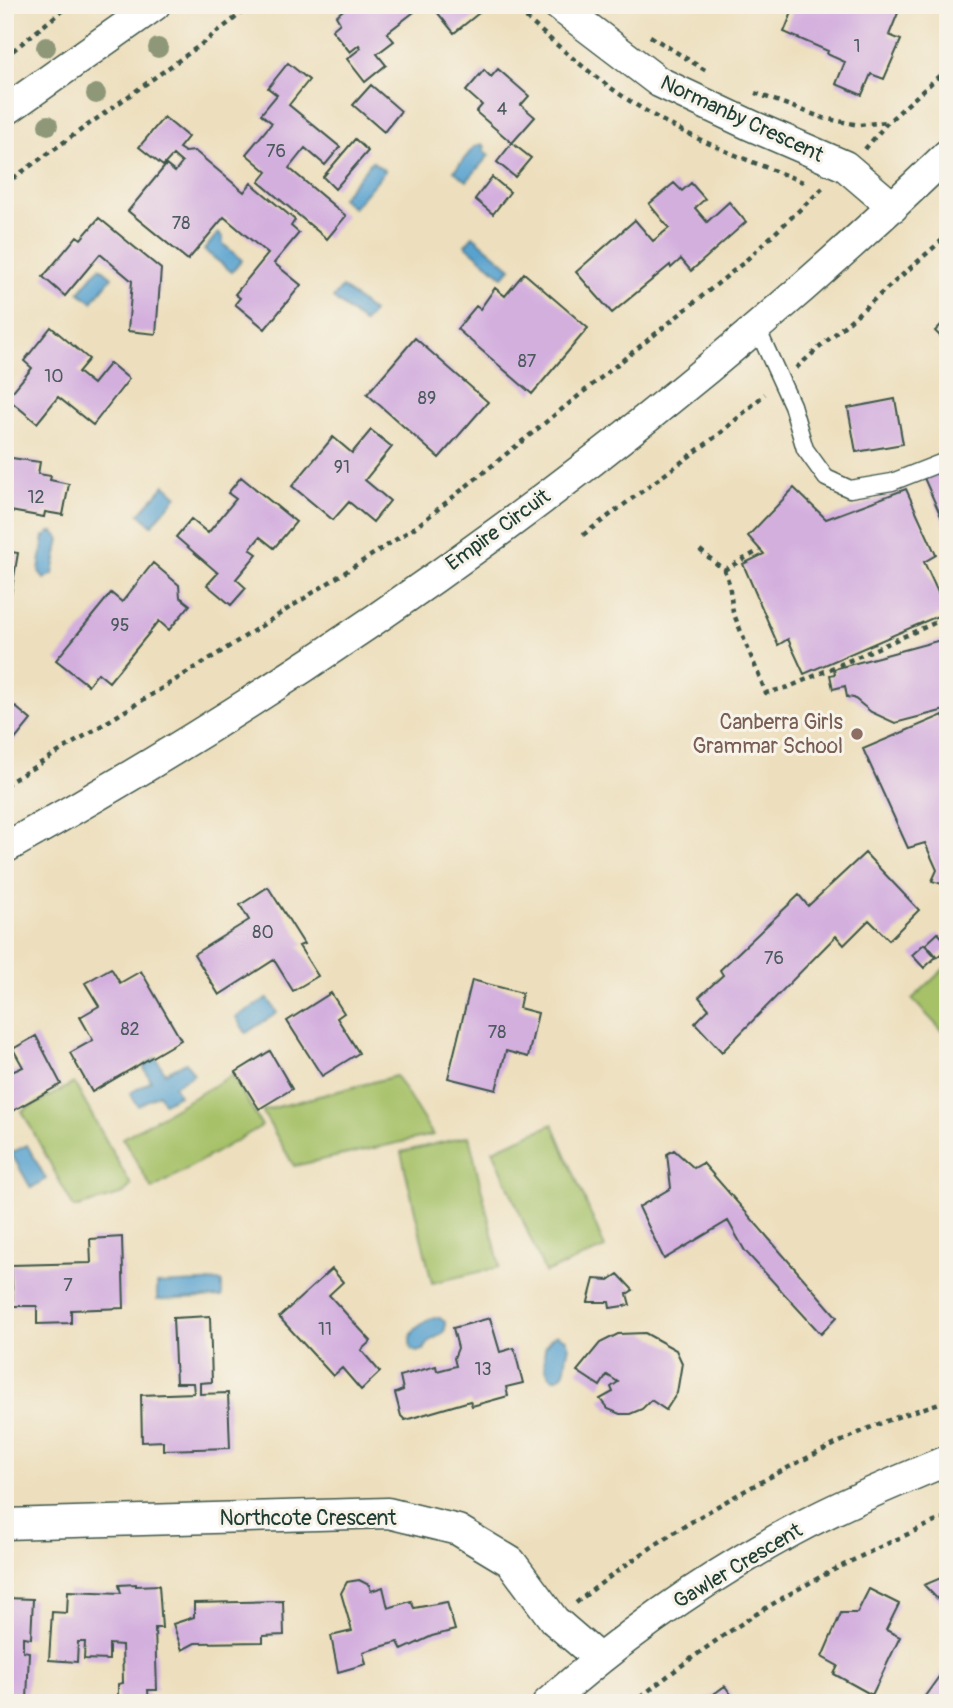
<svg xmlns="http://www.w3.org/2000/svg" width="953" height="1708" viewBox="0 0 953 1708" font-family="Pangolin,sans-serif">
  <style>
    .green { fill: #a6c167; stroke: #627f4e; stroke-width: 2 }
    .water { fill: #58a2cf; stroke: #3c7082; stroke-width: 2 }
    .building { fill: #d3afde }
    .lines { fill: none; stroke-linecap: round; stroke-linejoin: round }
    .lane-casing { stroke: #3e5549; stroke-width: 19 }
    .street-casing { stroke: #3e5549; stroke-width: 33 }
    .path { stroke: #3e5549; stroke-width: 4.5; stroke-dasharray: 5 5; stroke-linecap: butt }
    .lane { stroke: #fff; stroke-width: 16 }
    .street { stroke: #fff; stroke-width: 30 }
    .tree { fill: #8e9879 }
    .education-dot { fill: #8d6e63; stroke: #f7f3e8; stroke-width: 2.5 }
    .labels { text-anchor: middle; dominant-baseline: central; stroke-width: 6; stroke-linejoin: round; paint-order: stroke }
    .number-label { font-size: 18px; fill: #4c5a5e }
    .street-label { font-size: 21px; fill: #1f3d34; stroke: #f7f3e8 }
    .education-label { font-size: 21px; fill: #785e54; stroke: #f7f3e8; text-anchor: end }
  </style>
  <rect width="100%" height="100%" fill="#f7f3e8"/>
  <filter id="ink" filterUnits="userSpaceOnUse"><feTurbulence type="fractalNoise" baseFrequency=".0143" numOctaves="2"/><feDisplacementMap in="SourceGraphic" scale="14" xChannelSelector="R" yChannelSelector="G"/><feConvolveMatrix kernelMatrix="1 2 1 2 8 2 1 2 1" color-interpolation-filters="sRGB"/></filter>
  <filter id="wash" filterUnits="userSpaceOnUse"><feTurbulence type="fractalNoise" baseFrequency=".00686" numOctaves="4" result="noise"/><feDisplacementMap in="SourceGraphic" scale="28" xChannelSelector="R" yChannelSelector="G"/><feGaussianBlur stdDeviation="1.57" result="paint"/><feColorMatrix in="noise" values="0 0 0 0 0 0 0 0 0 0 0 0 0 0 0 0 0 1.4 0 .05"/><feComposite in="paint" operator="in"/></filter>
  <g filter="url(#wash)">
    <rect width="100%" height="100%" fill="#eddfbd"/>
    <path class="green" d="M 948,965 L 948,1037 L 912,999 Z
      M 232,1075 L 262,1126 L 152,1189 L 123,1138 Z
      M 396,1076 L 433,1135 L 294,1166 L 262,1111 Z
      M 74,1083 L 131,1185 L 123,1194 L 74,1208 L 22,1111 Z
      M 553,1124 L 605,1248 L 545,1273 L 493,1150 Z
      M 469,1136 L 500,1267 L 432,1283 L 401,1152 Z"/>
    <path class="water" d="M 482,144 L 485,147 L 483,150 L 489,155 L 467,181 L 454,171 L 475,146 Z
      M 372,161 L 385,171 L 353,208 L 341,198 Z
      M 218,233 L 223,237 L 223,244 L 242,260 L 232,272 L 204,250 Z
      M 473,236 L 511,268 L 503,277 L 465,245 Z
      M 100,267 L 112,277 L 92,302 L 79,292 Z
      M 342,287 L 373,312 L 364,323 L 333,298 Z
      M 165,485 L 177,496 L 152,525 L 139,514 Z
      M 49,532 L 54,532 L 60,539 L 53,574 L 44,579 L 39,571 L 44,536 L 47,536 Z
      M 268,998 L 277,1013 L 246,1033 L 236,1017 Z
      M 156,1058 L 165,1073 L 186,1062 L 194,1074 L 174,1086 L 179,1095 L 164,1103 L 159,1094 L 138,1106 L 130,1093 L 151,1081 L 143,1066 Z
      M 27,1145 L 46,1179 L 31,1188 L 11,1153 Z
      M 222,1281 L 222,1297 L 157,1300 L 157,1284 Z
      M 434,1317 L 440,1318 L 445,1322 L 445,1330 C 438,1339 430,1337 424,1350 L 417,1352 L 412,1350 C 404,1333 421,1324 434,1317 Z
      M 557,1335 L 566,1339 L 569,1348 C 563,1361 570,1377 553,1379 C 541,1367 540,1342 557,1335 Z"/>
    <g id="blocks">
      <path class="building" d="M 349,5 L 423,5 L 387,33 L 394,41 L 377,54 L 386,65 L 365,82 L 347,59 L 361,48 L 359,45 L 350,52 L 332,30 L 340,23 L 336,16 Z
        M 436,5 L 480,5 L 484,9 L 454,33 L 433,7 Z
        M 795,5 L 825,5 L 836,10 L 838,5 L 860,5 L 867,8 L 868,5 L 879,5 L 898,13 L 889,35 L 901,40 L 884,79 L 871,74 L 862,95 L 836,84 L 845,62 L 827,54 L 828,51 L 784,32 Z
        M 288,63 L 309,80 L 289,105 L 340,147 L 325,165 L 305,148 L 289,168 L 346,216 L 327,239 L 259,182 L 267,172 L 246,154 L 272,123 L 261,114 L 277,95 L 268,88 Z
        M 498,69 L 529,96 L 521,105 L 535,117 L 512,143 L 476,112 L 482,105 L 466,91 L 484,70 L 491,77 Z
        M 371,85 L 401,111 L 384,132 L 353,105 Z
        M 164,117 L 188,137 L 179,148 L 185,152 L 195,151 L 244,192 L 251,183 L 295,220 L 291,226 L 299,233 L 274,263 L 301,285 L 265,329 L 235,304 L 240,298 L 235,294 L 268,254 L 224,217 L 188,260 L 128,211 L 166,165 L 175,172 L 182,163 L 173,155 L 163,166 L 139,147 Z
        M 355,139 L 368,151 L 335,189 L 323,177 Z
        M 512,143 L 531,158 L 515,177 L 497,162 Z
        M 492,177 L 510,192 L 493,214 L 475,199 Z
        M 674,183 L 682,191 L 691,183 L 705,199 L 695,208 L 707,222 L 729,202 L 746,222 L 691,271 L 681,259 L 671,268 L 670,265 L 612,313 L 576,272 L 635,220 L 653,241 L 669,228 L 649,204 Z
        M 99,218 L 161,269 L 156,334 L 128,331 L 132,281 L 100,254 L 65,296 L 43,277 L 77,236 L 81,239 Z
        M 524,273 L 588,328 L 532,394 L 457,329 L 476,306 L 480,309 L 495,288 L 505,296 Z
        M 948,318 L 948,344 L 935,331 Z
        M 51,327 L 89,359 L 78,372 L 93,384 L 110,363 L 129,379 L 93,425 L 58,397 L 37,423 L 7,398 L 32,368 L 24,361 Z
        M 415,338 L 488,402 L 439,458 L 367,394 Z
        M 895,399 L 903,444 L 856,452 L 848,408 Z
        M 371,430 L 392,447 L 365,480 L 390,501 L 373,522 L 349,502 L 333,520 L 292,486 L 333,437 L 352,453 Z
        M 5,457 L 40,462 L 38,474 L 51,476 L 50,480 L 69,484 L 63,515 L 45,512 L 44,517 L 10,511 L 5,529 Z
        M 948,467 L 948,532 L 924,478 Z
        M 241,477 L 296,522 L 274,548 L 260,537 L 250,549 L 257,554 L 236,579 L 246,588 L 231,605 L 207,585 L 218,573 L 176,537 L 191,519 L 208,533 L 236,499 L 228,493 Z
        M 794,488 L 826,519 L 906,489 L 936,555 L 924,562 L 947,612 L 804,674 L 788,639 L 778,645 L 743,564 L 764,554 L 748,536 Z
        M 5,551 L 18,553 L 10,600 L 5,599 Z
        M 153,563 L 179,585 L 180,597 L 190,605 L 169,630 L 159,621 L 109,682 L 98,673 L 88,685 L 56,660 L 111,593 L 122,602 Z
        M 948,638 L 948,708 L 944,706 L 945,710 L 895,723 L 871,712 L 854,698 L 847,697 L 845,686 L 833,689 L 830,675 L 835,674 L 834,669 Z
        M 5,698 L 31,720 L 9,747 L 5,743 Z
        M 943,715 L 948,726 L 948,886 L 932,881 L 937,870 L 925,843 L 908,848 L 863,749 Z
        M 865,853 L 919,910 L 889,940 L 869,920 L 844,945 L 836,936 L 722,1052 L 695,1023 L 709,1009 L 699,997 L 723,975 L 720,970 L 799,895 L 808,906 Z
        M 268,887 L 304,944 L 299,946 L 318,976 L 293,991 L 274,960 L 219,995 L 194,954 L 249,920 L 240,905 Z
        M 938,933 L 948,944 L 948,948 L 937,957 L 926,944 Z
        M 924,944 L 936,957 L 924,968 L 912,955 Z
        M 111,968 L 120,983 L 141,971 L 181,1040 L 92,1092 L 70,1053 L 93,1040 L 80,1017 L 99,1006 L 85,983 Z
        M 472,980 L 522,993 L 519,1008 L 538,1013 L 528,1057 L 506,1051 L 496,1090 L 448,1078 Z
        M 331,993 L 344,1013 L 337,1018 L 359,1053 L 322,1076 L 287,1021 Z
        M 36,1036 L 61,1084 L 5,1115 L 5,1075 L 23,1067 L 13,1049 Z
        M 270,1051 L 292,1089 L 259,1109 L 236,1072 Z
        M 674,1150 L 694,1168 L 703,1163 L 837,1317 L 821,1334 L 745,1251 L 728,1221 L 664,1259 L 639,1207 L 671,1188 L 667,1154 Z
        M 122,1237 L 124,1308 L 71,1310 L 71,1323 L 37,1324 L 37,1306 L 13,1306 L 11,1265 L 91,1263 L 90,1239 Z
        M 332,1269 L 343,1282 L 329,1295 L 371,1341 L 361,1350 L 380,1372 L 361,1390 L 342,1368 L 333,1376 L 279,1317 Z
        M 618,1274 L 633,1290 L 627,1294 L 630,1305 L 610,1308 L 609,1302 L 588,1302 L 594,1279 L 609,1280 Z
        M 210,1316 L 212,1382 L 200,1383 L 200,1394 L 228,1393 L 230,1448 L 163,1450 L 163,1441 L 142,1442 L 141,1395 L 194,1393 L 193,1383 L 176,1383 L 173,1318 Z
        M 490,1318 L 500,1352 L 514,1348 L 523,1383 L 506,1387 L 508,1396 L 472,1406 L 470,1401 L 405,1420 L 401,1416 L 395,1393 L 403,1390 L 400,1376 L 436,1366 L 437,1371 L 456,1366 L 454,1358 L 458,1348 L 453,1328 Z
        M 645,1333 L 676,1350 L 682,1363 L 677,1393 L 666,1410 L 651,1400 L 642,1409 L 630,1414 L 620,1414 L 608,1409 L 600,1399 L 613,1392 L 611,1387 L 618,1382 L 607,1375 L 600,1386 L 577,1371 L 600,1343 L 618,1334 Z
        M 948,1575 L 948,1610 L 924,1585 Z
        M 359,1580 L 369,1585 L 371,1591 L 383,1587 L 388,1608 L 411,1601 L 414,1608 L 447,1602 L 455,1630 L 432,1636 L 402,1650 L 398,1642 L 363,1652 L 366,1664 L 338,1672 L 331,1636 L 352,1631 L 341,1593 L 347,1582 Z
        M 136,1584 L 136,1586 L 159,1585 L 162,1628 L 155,1628 L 157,1690 L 148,1690 L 149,1703 L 118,1703 L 118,1684 L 123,1683 L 122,1645 L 109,1644 L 109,1660 L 84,1659 L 85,1642 L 78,1642 L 77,1662 L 49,1660 L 52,1612 L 67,1613 L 68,1591 L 121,1593 L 119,1585 Z
        M 869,1589 L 899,1604 L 886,1630 L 900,1637 L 872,1695 L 834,1674 L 838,1666 L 822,1657 L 841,1613 L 857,1613 Z
        M 5,1598 L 33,1599 L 31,1638 L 23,1637 L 23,1651 L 29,1652 L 27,1700 L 5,1699 Z
        M 283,1601 L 284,1635 L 263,1636 L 263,1642 L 195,1643 L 182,1650 L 173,1624 L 194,1617 L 194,1603 Z
        M 948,1664 L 948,1703 L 920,1703 Z
        M 725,1686 L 737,1703 L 701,1703 Z"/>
    </g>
  </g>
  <g filter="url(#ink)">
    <use href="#blocks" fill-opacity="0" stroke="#3e5549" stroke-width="2"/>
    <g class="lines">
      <g class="lane-casing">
        <path id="lane" d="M 756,326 L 792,405 L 805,449 L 826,478 L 850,489 L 892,482 L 948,460"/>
      </g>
      <g class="street-casing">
        <path id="street" d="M 558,5 L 659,82 L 750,125 L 845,166 L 893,207
          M 5,111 L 155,5
          M 5,848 C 343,661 670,422 948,154
          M 5,1524 L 388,1513 L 458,1530 L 511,1562 L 554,1620 L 598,1658
          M 548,1703 C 623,1636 704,1579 792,1531 C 842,1504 896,1482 948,1460"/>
      </g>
      <path class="path" d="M 511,5 C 554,42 597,82 646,111 C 697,142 753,162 808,184
        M 650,36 L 705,70
        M 5,57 L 69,5
        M 755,93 L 823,118 L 859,125 L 887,122
        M 865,149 L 888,122 L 948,68
        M 5,184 L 199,46 L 252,5
        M 796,368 L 948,235
        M 583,535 L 722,432 L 765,394
        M 700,550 L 724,570 L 729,583 L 733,612 L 766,693 L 789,687 L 948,617
        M 724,570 L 760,550
        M 5,785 L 219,653 L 417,526 L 742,264 L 825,186
        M 576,1603 C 662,1533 762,1478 863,1431 C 890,1418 920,1410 948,1400
        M 633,1703 C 682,1664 734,1626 788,1595 C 840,1565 894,1540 948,1516"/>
      <use href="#lane" class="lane"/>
      <use href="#street" class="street"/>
    </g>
    <g class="tree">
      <circle cx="46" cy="47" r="10"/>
      <circle cx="158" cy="48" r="10"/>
      <circle cx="96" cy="94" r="10"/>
      <circle cx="48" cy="125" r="10"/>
    </g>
  </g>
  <circle class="education-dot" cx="857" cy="734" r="7"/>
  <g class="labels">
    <g class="number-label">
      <text x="857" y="46">1</text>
      <text x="502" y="109">4</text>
      <text x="276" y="151">76</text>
      <text x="181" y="223">78</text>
      <text x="527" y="361">87</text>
      <text x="54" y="376">10</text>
      <text x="427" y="398">89</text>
      <text x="342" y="467">91</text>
      <text x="36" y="497">12</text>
      <text x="120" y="625">95</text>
      <text x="263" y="932">80</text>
      <text x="774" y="958">76</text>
      <text x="130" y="1029">82</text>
      <text x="497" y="1032">78</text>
      <text x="68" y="1285">7</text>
      <text x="325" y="1329">11</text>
      <text x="483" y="1369">13</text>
    </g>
    <g class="street-label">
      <text transform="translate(742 119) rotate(25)">Normanby Crescent</text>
      <text transform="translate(498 530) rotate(-36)">Empire Circuit</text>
      <text x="308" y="1518">Northcote Crescent</text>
      <text transform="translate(738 1566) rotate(-31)">Gawler Crescent</text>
    </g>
    <g class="education-label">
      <text x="843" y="722">Canberra Girls<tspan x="843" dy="24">Grammar School</tspan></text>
    </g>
  </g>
  <rect width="953" height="1708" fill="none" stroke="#f7f3e8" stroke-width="28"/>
</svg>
